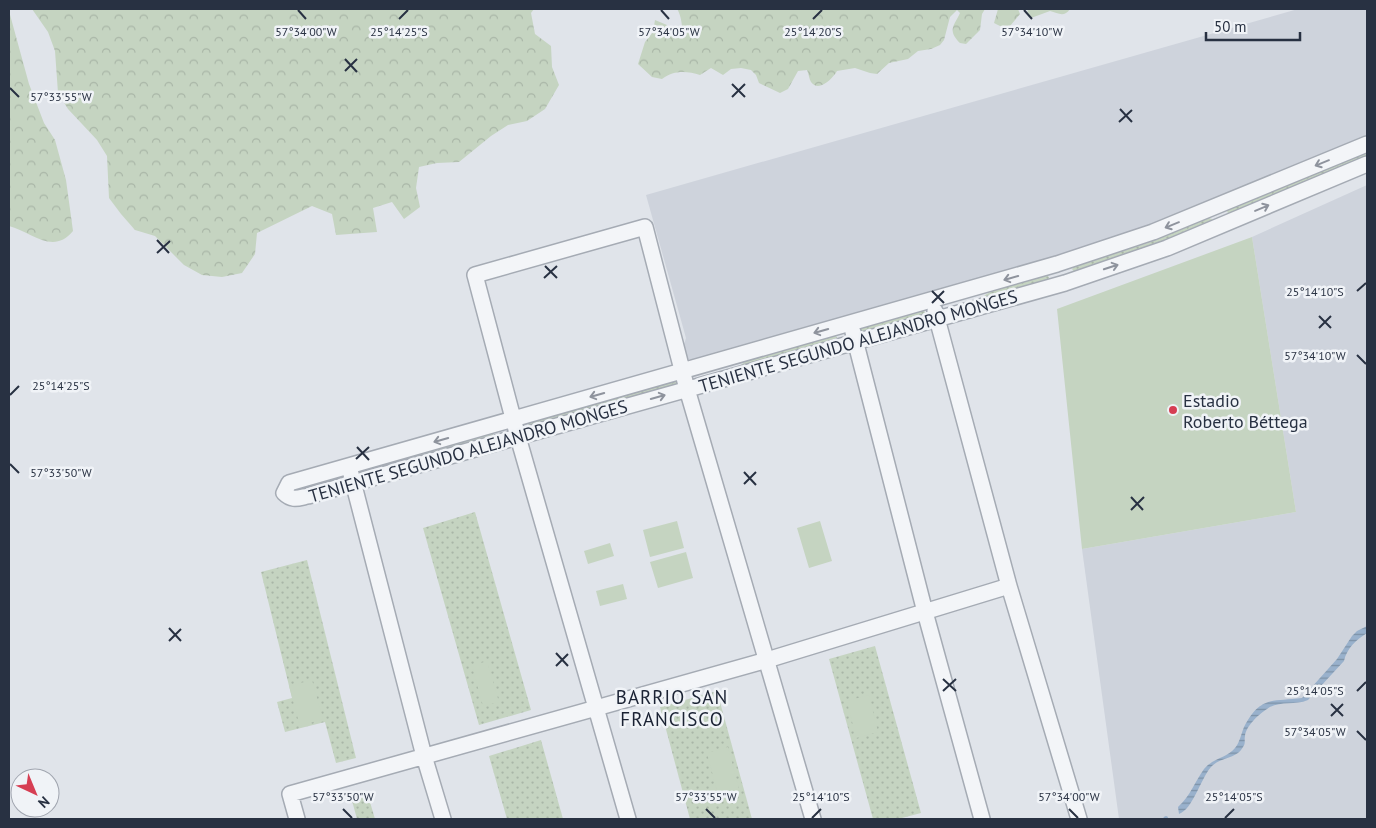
<svg xmlns="http://www.w3.org/2000/svg" width="1376" height="828" viewBox="0 0 1376 828" font-family="'PT Sans',sans-serif">
  <style>
    .built { fill: #ced3dc }
    .grass { fill: url(#grass-dots) }
    .forest { fill: url(#forest-crowns) }
    .pitch { fill: #c5d4c1 }
    .water { fill: url(#water-rules) }
    .lines { fill: none; stroke-linecap: round; stroke-linejoin: round }
    .stream { stroke: #99b1cc; stroke-width: 4 }
    .minor-casing { stroke: #a5abb4; stroke-width: 18 }
    .minor { stroke: #f3f5f8; stroke-width: 15 }
    .oneway { stroke: #8e939d }
    .ticks { fill: none; stroke: #283142; stroke-width: 2 }
    .poi-dot { fill: #d63e53; stroke: #f0f3f7; stroke-width: 2 }
    .labels { text-anchor: middle; dominant-baseline: central; stroke-width: 5; stroke-linejoin: round; paint-order: stroke }
    .street-label { font-size: 18px; fill: #283142; stroke: #f0f3f7 }
    .poi-label { font-size: 18px; fill: #283142; stroke: #f0f3f7; text-anchor: start }
    .neighbourhood-label { font-size: 19px; letter-spacing: 1px; fill: #1a2233; stroke: #f0f3f7 }
    .ticks-label { font-size: 12px; text-anchor: middle; fill: #283142; stroke: #f0f3f7; stroke-width: 5; stroke-linejoin: round; paint-order: stroke }
  </style>
  <defs>
    <pattern id="grass-dots" width="8" height="8" patternUnits="userSpaceOnUse" patternTransform="scale(1.25)"><rect width="8" height="8" fill="#c5d4c1"/><path d="M2 2h.1M6 6h.1" fill="none" stroke="#a9b6a7" stroke-width="1.8" stroke-linecap="round"/></pattern>
    <pattern id="forest-crowns" width="20" height="18" patternUnits="userSpaceOnUse" patternTransform="scale(1.25)"><rect width="20" height="18" fill="#c5d4c1"/><path d="M2 6a3 3 0 1 1 6 0M12 15a3 3 0 1 1 6 0" fill="none" stroke="#a9b6a7"/></pattern>
    <pattern id="water-rules" width="6" height="5" patternUnits="userSpaceOnUse" patternTransform="scale(1.25)"><rect width="6" height="5" fill="#99b1cc"/><path d="M0 2.5h6" fill="none" stroke="#7d91a7"/></pattern>
  </defs>
  <rect width="100%" height="100%" fill="#e0e4ea"/>
  <path class="built" d="M 1298,9 L 1367,9 L 1367,135 L 1162,222 L 1086,249 L 692,360 L 688,359 L 686,357 L 683,348 L 686,338 L 646,195 Z
    M 1367,185 L 1367,819 L 1119,819 L 1082,549 L 1296,512 L 1252,237 Z"/>
  <path class="grass" d="M 1367,152 L 1367,156 L 1230,214 L 1227,212 L 1228,210 Z
    M 1209,218 L 1212,219 L 1211,221 L 1149,247 L 1075,273 L 1072,269 L 1075,266 L 1148,243 Z
    M 1046,275 L 1049,277 L 1048,281 L 943,310 L 975,301 L 997,288 Z
    M 922,309 L 925,312 L 924,315 L 861,334 L 858,329 Z
    M 833,334 L 837,337 L 836,340 L 700,378 L 702,376 L 738,367 L 749,359 Z
    M 678,380 L 678,384 L 529,427 L 528,426 L 528,421 Z
    M 493,432 L 493,437 L 365,474 L 361,471 L 362,469 Z
    M 475,512 L 531,710 L 479,725 L 423,528 Z
    M 307,560 L 356,758 L 336,763 L 325,722 L 285,732 L 277,702 L 292,698 L 261,572 Z
    M 875,646 L 921,813 L 898,819 L 873,819 L 829,659 Z
    M 717,691 L 752,819 L 690,819 L 660,707 Z
    M 541,740 L 563,819 L 507,819 L 489,756 Z
    M 367,792 L 375,819 L 357,819 L 351,797 Z"/>
  <path class="forest" d="M 32,9 L 534,9 L 531,13 L 535,34 L 551,46 L 552,67 L 559,85 L 545,109 L 527,121 L 508,125 L 491,136 L 459,162 L 437,163 L 419,167 L 416,188 L 420,207 L 404,219 L 392,202 L 373,208 L 377,232 L 336,235 L 332,214 L 312,206 L 257,233 L 255,254 L 242,273 L 222,277 L 202,275 L 184,265 L 155,236 L 135,230 L 121,214 L 109,198 L 107,156 L 97,140 L 68,109 L 58,93 L 55,51 L 48,32 Z
    M 677,9 L 985,9 L 982,14 L 980,30 L 966,44 L 960,43 C 947,30 954,26 960,13 L 957,10 L 950,17 L 944,40 L 940,45 L 931,49 L 918,51 L 908,59 L 889,63 L 877,74 L 870,73 L 855,68 L 837,71 C 833,78 819,93 811,82 C 809,79 809,74 807,70 L 798,71 L 788,89 L 780,93 L 759,83 L 756,75 L 751,70 L 741,68 L 731,69 L 723,75 L 711,68 L 700,75 C 687,71 674,70 662,79 L 652,77 L 638,64 L 645,42 L 653,32 L 655,20 L 667,25 L 675,38 L 681,38 C 684,31 681,14 677,9 Z
    M 998,9 L 1018,9 L 1020,14 L 1010,26 L 1000,26 L 994,23 Z
    M 1028,9 L 1070,9 C 1064,18 1058,13 1050,11 L 1031,18 L 1027,14 Z
    M 9,11 L 29,84 L 44,123 L 55,140 L 66,180 L 73,231 C 53,256 30,231 9,226 Z"/>
  <path class="pitch" d="M 1252,237 L 1296,512 L 1082,549 L 1057,309 Z
    M 677,521 L 684,548 L 650,557 L 643,530 Z
    M 820,521 L 832,561 L 809,568 L 797,528 Z
    M 610,543 L 614,556 L 588,564 L 584,551 Z
    M 686,552 L 693,578 L 658,588 L 650,562 Z
    M 623,584 L 627,599 L 600,606 L 596,591 Z
    M 487,661 L 499,702 L 483,706 L 472,666 Z
    M 312,680 L 323,719 L 300,726 L 289,686 Z
    M 869,695 L 878,732 L 856,738 L 847,701 Z
    M 728,747 L 739,789 L 718,795 L 707,753 Z"/>
  <path class="water" d="M 1367,626 L 1367,633 C 1356,640 1347,648 1344,661 L 1308,700 C 1294,706 1279,700 1267,709 C 1259,714 1246,726 1245,736 C 1244,740 1246,743 1243,747 C 1237,759 1220,757 1211,767 C 1200,780 1193,809 1179,814 L 1178,807 C 1191,795 1194,783 1204,769 C 1213,758 1227,758 1235,748 C 1240,742 1241,734 1244,727 C 1261,695 1273,702 1302,698 L 1337,659 L 1352,636 L 1357,631 Z"/>
  <g class="lines">
    <path class="stream" d="M 1165,819 L 1166,818"/>
    <g class="minor-casing">
      <path id="minor" d="M 1367,144 L 1153,232 L 1057,264 L 303,479 L 289,483 L 284,493 C 292,501 298,498 308,496 L 1065,283 L 1167,248 L 1367,164
        M 935,311 L 1009,586 L 1079,819
        M 853,332 L 925,612 L 982,819
        M 351,474 L 424,756 L 443,819
        M 297,819 L 290,794 L 767,660 L 1009,586
        M 628,819 L 518,437 L 475,275 L 645,227 L 687,389 L 813,819"/>
    </g>
    <use href="#minor" class="minor"/>
  </g>
  <defs><path id="oneway-shaft" d="M-6 0H5M1.5-3L5.5 0L1.5 3" fill="none" stroke-width="1.6" stroke-linecap="round" stroke-linejoin="round" transform="scale(1.25)"/></defs>
  <g class="oneway">
    <use href="#oneway-shaft" transform="translate(1322 163) rotate(158)"/>
    <use href="#oneway-shaft" transform="translate(1262 208) rotate(-23)"/>
    <use href="#oneway-shaft" transform="translate(1172 225) rotate(158)"/>
    <use href="#oneway-shaft" transform="translate(1111 267) rotate(-18)"/>
    <use href="#oneway-shaft" transform="translate(1011 278) rotate(164)"/>
    <use href="#oneway-shaft" transform="translate(821 331) rotate(164)"/>
    <use href="#oneway-shaft" transform="translate(597 395) rotate(164)"/>
    <use href="#oneway-shaft" transform="translate(658 397) rotate(-16)"/>
    <use href="#oneway-shaft" transform="translate(441 440) rotate(164)"/>
  </g>
  <path class="ticks" d="M 298,10 L 306,19M 661,10 L 669,19M 1024,10 L 1032,19M 399,19 L 408,10M 813,19 L 822,10M 345,59 L 357,72M 345,71 L 357,59M 732,84 L 745,97M 10,88 L 19,97M 732,97 L 745,84M 1120,109 L 1132,122M 1119,122 L 1132,110M 157,240 L 169,253M 157,253 L 170,241M 545,266 L 557,278M 544,278 L 557,266M 932,291 L 944,303M 1357,291 L 1366,283M 932,303 L 944,291M 1319,316 L 1331,328M 1319,328 L 1331,316M 1357,355 L 1366,364M 10,395 L 19,386M 357,447 L 369,460M 356,459 L 369,447M 10,464 L 19,473M 744,472 L 756,485M 744,484 L 756,472M 1131,497 L 1143,510M 1131,510 L 1144,497M 169,628 L 181,641M 169,641 L 181,629M 556,653 L 568,666M 556,666 L 568,654M 943,679 L 956,691M 943,691 L 956,679M 1357,691 L 1366,682M 1331,704 L 1343,716M 1331,716 L 1343,704M 1357,731 L 1366,740M 343,809 L 352,818M 706,809 L 715,818M 1069,809 L 1078,818M 812,818 L 821,809M 1225,818 L 1234,809"/>
  <circle class="poi-dot" cx="1173" cy="410" r="5"/>
  <g class="labels">
    <g class="street-label">
      <text transform="translate(858 341) rotate(-16)">TENIENTE SEGUNDO ALEJANDRO MONGES</text>
      <text transform="translate(468 451) rotate(-16)">TENIENTE SEGUNDO ALEJANDRO MONGES</text>
    </g>
    <g class="poi-label">
      <text x="1183" y="400">Estadio<tspan x="1183" dy="21">Roberto Béttega</tspan></text>
    </g>
    <g class="neighbourhood-label">
      <text x="672" y="697">BARRIO SAN<tspan x="672" dy="22">FRANCISCO</tspan></text>
    </g>
  </g>
  <g class="ticks-label">
    <text x="399" y="36">25°14'25"S</text>
    <text x="813" y="36">25°14'20"S</text>
    <text x="306" y="36">57°34'00"W</text>
    <text x="669" y="36">57°34'05"W</text>
    <text x="1032" y="36">57°34'10"W</text>
    <text x="61" y="101">57°33'55"W</text>
    <text x="1315" y="296">25°14'10"S</text>
    <text x="1315" y="360">57°34'10"W</text>
    <text x="61" y="390">25°14'25"S</text>
    <text x="61" y="477">57°33'50"W</text>
    <text x="1315" y="695">25°14'05"S</text>
    <text x="1315" y="736">57°34'05"W</text>
    <text x="343" y="801">57°33'50"W</text>
    <text x="706" y="801">57°33'55"W</text>
    <text x="1069" y="801">57°34'00"W</text>
    <text x="821" y="801">25°14'10"S</text>
    <text x="1234" y="801">25°14'05"S</text>
  </g>
  <rect width="1376" height="828" fill="none" stroke="#283142" stroke-width="20"/>
  <g transform="translate(35 793) rotate(136)"><circle r="24" fill="#f0f3f7" stroke="#a0a5af"/>
  <path d="M0-4L9 19L0 12L-9 19Z" fill="#d63e53"/>
  <text y="-8" font-size="14" font-weight="bold" text-anchor="middle" fill="#283142">N</text>
  </g>
  <path d="M1206 32v8h94v-8" fill="none" stroke="#283142" stroke-width="2.5"/>
  <text x="1214" y="32" font-size="15" fill="#283142" stroke="#f0f3f7" stroke-width="4" paint-order="stroke">50 m</text>
</svg>
